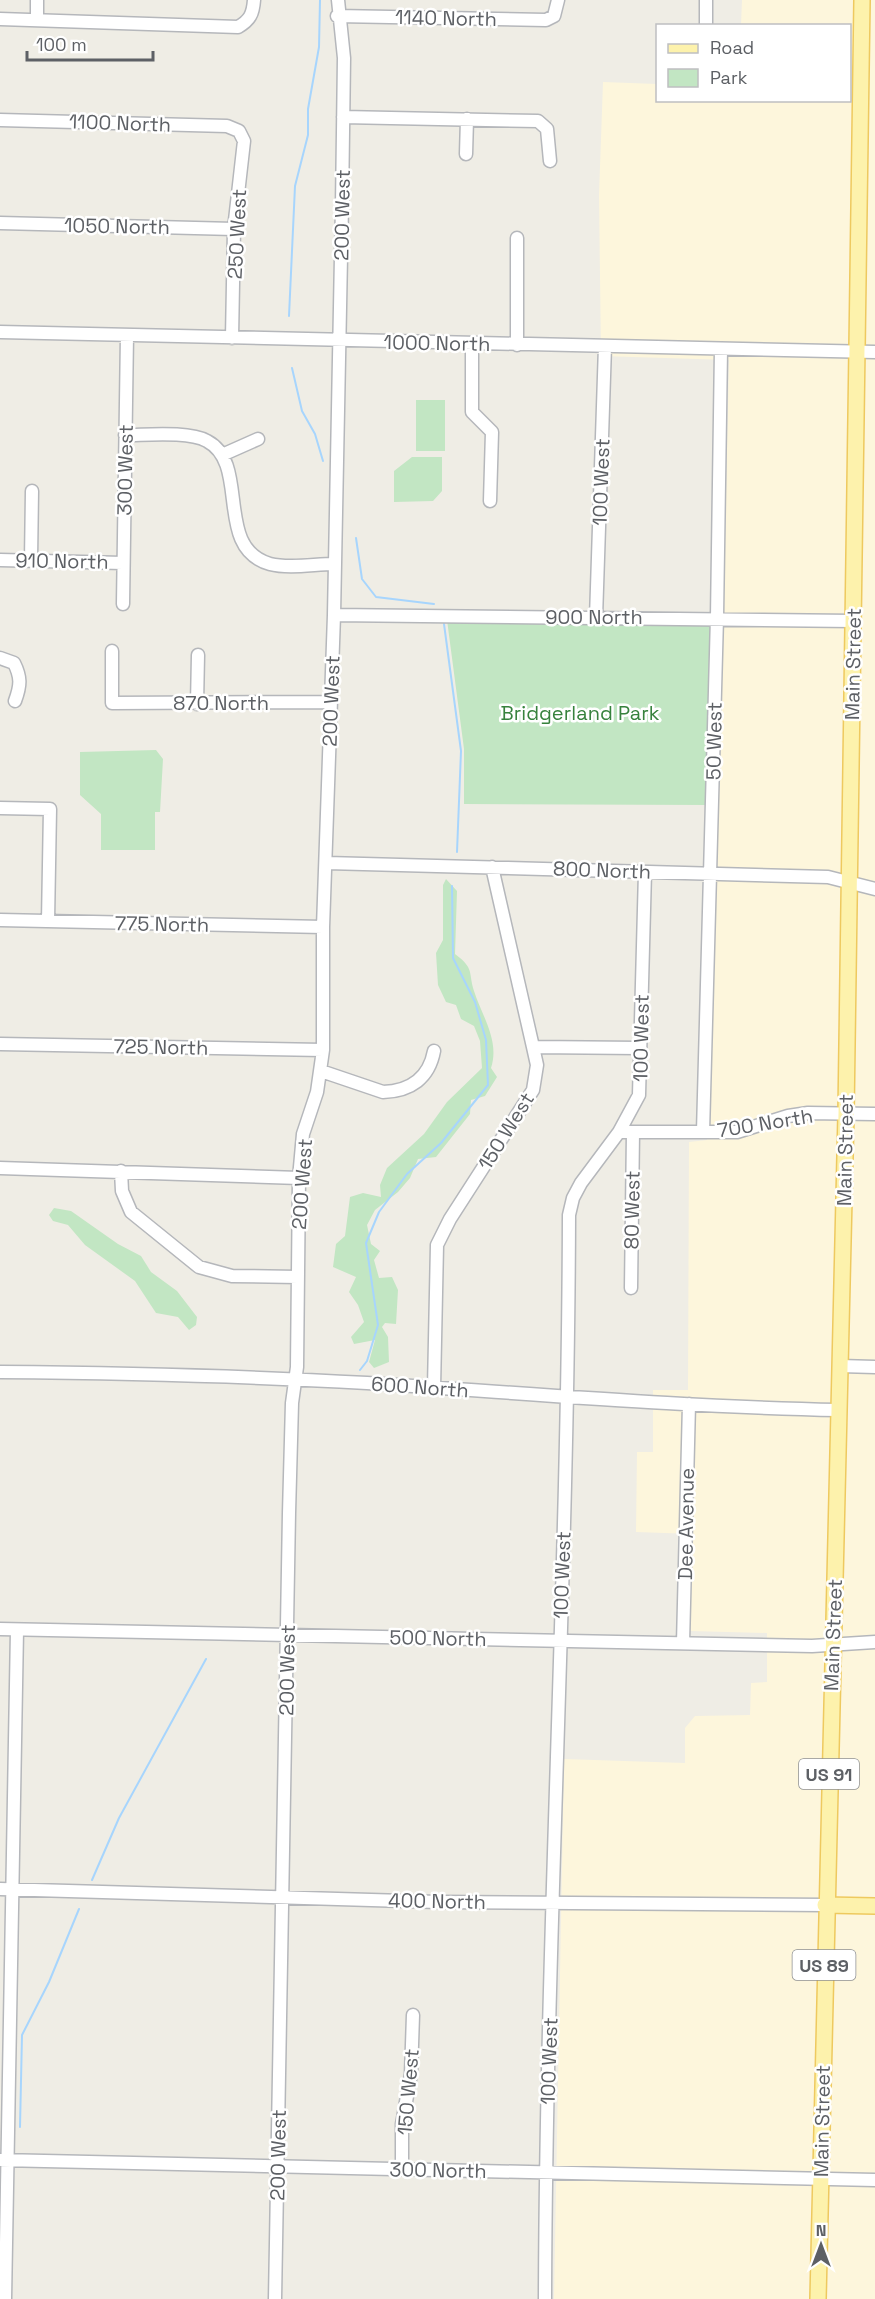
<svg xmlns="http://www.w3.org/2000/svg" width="875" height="2299" viewBox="0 0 875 2299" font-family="'Space Grotesk',sans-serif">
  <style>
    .commercial { fill: #fdf6dc }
    .green { fill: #c2e6c3 }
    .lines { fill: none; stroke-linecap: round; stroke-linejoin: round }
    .stream { stroke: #a7d5fd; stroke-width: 2 }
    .minor-casing { stroke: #b5b7bb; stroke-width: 15 }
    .major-casing { stroke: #eec95f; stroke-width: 18 }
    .minor { stroke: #fff; stroke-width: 12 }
    .major { stroke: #fdf2ac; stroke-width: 15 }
    .labels { text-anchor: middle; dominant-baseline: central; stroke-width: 5; stroke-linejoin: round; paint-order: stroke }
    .shield { fill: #fff; stroke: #8e9093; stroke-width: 1.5 }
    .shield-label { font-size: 18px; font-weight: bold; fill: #5d6065 }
    .street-label { font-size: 20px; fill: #5d6065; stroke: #fff }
    .park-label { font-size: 20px; fill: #37823d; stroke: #fff }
  </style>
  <rect width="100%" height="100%" fill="#efede5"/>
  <path class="commercial" d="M 742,0 L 875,0 L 875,2299 L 554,2299 L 564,1759 L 685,1763 L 685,1728 L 695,1716 L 750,1715 L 751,1683 L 767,1682 L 767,1633 L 690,1631 L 693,1534 L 636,1532 L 637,1452 L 653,1452 L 653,1390 L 688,1390 L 689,1142 L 707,1140 L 721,722 L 729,360 L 601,356 L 599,195 L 603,82 L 657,84 L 658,100 L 850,100 L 850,26 L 741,25 Z"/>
  <path class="green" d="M 416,400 L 445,400 L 445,451 L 416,451 Z
    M 412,457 L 442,457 L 442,491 L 433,501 L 394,502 L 394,471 Z
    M 447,620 L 709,625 L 712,630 L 710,805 L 464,804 L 464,749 Z
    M 156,750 L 163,759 L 160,812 L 155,812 L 155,850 L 101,850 L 101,814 L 80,795 L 80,752 Z
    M 446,879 L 457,891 L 455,954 C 475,969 468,972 474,991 C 482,1016 500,1041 491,1068 L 497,1077 L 485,1096 L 471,1100 L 470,1114 L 436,1157 L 418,1159 L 410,1178 L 398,1192 L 375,1210 L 367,1225 L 371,1244 L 380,1251 L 374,1260 L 379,1278 L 392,1277 L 398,1290 L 396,1324 L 385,1323 L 382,1327 L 388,1337 L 389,1362 L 374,1368 L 369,1362 L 375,1340 L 354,1344 L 351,1337 L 364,1322 L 358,1305 L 349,1292 L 356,1277 L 333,1267 L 336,1244 L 345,1236 L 350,1197 L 363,1193 L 381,1197 L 380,1185 L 387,1168 L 424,1134 L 447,1102 L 482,1068 L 480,1041 L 474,1026 L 461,1019 L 456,1005 L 446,1002 L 438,985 L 436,953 L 443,940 L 443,885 Z
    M 54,1208 L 71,1211 L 118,1244 L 141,1256 L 151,1272 L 177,1291 L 197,1317 L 196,1325 L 189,1330 L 178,1317 L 156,1313 L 135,1281 L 85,1245 L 68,1225 L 53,1221 L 49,1215 Z"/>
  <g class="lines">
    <path class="stream" d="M 289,316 L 295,186 L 308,135 L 308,109 L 319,47 L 320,0
      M 292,368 L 302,411 L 315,434 L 323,461
      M 356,538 L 362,579 L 376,597 L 434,604
      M 444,624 L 461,751 L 457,852
      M 360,1370 L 367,1361 L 378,1325 L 366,1243 L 379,1212 L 407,1174 L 441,1143 L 488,1085 L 486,1040 L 475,1002 L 453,958 L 452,886
      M 92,1880 L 119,1818 L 206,1659
      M 20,2127 L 22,2035 L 49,1982 L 79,1909"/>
    <g class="minor-casing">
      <path id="minor" d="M 337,16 L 546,20 L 554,16 L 558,0
        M 0,19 L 238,27 C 250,20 253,14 254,0
        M 37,20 L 37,0
        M 706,26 L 706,0
        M 343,117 L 538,121 L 547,129 L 550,161
        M 0,120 L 227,126 L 239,131 L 244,141 L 234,229 L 232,338
        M 466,154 L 467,119
        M 0,223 L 234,229
        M 0,332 L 875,352
        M 472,344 L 472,412 L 492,432 L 490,501
        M 517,345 L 517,238
        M 125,435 C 147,435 189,431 207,441 C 251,464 213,548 270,564 C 289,569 315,564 334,564
        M 222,455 L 258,439
        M 0,560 L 123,563
        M 31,560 L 32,491
        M 123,604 L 127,335
        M 334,615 L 854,621
        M 596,618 L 605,346
        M 112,651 L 112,703 L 330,702
        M 0,658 L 14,663 C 21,677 21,685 15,701
        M 197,704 L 198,655
        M 0,808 L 50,809 L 48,921
        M 327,863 L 828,877 L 875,889
        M 0,920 L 323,927
        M 0,1044 L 323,1050
        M 533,1047 L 640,1048
        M 321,1071 L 383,1092 C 411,1091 429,1078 434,1051
        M 619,1132 L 737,1132 L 788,1116 L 808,1113 L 875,1114
        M 703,1132 L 717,617 L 721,349
        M 0,1168 L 299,1178
        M 121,1171 L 122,1191 L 131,1212 L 199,1267 L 232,1276 L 298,1277
        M 631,1288 L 633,1132
        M 840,1366 L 875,1367
        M 0,1372 C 123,1373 245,1376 367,1383 C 525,1393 681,1407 839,1410
        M 434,1388 L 437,1245 L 450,1219 L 533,1090 L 537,1065 L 533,1047 L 492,867
        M 0,1629 L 812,1646 L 875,1642
        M 683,1643 L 689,1404
        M 0,1889 L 438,1902 L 825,1905
        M 0,2160 L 875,2180
        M 402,2169 L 402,2124 L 411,2074 L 413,2015
        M 5,2299 L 17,1630
        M 275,2299 L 289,1513 L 292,1403 L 297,1367 L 299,1178 L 303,1134 L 317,1092 L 323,1050 L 323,927 L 334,615 L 342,205 L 344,58 L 338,0
        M 545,2299 C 546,1938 568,1576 569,1215 L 573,1198 L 581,1183 L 619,1132 L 639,1095 L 645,872"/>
    </g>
    <g class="major-casing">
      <path id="major" d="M 825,1905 L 875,1906
        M 818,2299 L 846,1114 L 862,0"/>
    </g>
    <use href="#minor" class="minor"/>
    <use href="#major" class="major"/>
  </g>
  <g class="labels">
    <g class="shield">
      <rect x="799" y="1759" width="60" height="30" rx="4.5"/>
      <rect x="792.5" y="1950" width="63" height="30" rx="4.5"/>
    </g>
    <g class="shield-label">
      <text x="829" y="1774">US 91</text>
      <text x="824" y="1965">US 89</text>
    </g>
    <g class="street-label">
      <text transform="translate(446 18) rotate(1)">1140 North</text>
      <text transform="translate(120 123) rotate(2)">1100 North</text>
      <text transform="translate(342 215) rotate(-89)">200 West</text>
      <text transform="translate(117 226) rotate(1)">1050 North</text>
      <text transform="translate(237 234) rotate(-87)">250 West</text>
      <text transform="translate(437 343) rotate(1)">1000 North</text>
      <text transform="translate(125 470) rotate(-89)">300 West</text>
      <text transform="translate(601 482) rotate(-88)">100 West</text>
      <text transform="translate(62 561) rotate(1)">910 North</text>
      <text x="594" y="617">900 North</text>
      <text transform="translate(853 664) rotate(-89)">Main Street</text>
      <text transform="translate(331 701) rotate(-88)">200 West</text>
      <text x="221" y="703">870 North</text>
      <text transform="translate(714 741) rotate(-89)">50 West</text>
      <text transform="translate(602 870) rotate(2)">800 North</text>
      <text transform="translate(162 924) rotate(1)">775 North</text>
      <text transform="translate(641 1038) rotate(-89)">100 West</text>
      <text transform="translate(161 1047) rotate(1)">725 North</text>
      <text transform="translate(765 1123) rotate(-9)">700 North</text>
      <text transform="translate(506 1131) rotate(-58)">150 West</text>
      <text transform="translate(845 1150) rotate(-89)">Main Street</text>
      <text transform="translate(302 1184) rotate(-86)">200 West</text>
      <text transform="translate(632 1210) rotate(-89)">80 West</text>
      <text transform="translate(420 1387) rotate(4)">600 North</text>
      <text transform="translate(686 1524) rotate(-89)">Dee Avenue</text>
      <text transform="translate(562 1575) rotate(-88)">100 West</text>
      <text transform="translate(833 1635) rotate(-88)">Main Street</text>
      <text transform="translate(438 1638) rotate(1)">500 North</text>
      <text transform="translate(287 1670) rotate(-89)">200 West</text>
      <text transform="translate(437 1901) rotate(1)">400 North</text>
      <text transform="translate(549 2061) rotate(-88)">100 West</text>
      <text transform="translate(408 2092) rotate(-85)">150 West</text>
      <text transform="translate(822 2121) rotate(-89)">Main Street</text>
      <text transform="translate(278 2155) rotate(-89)">200 West</text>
      <text transform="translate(438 2170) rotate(1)">300 North</text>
    </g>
    <g class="park-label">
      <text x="580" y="713">Bridgerland Park</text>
    </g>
  </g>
  <rect x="656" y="24" width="195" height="78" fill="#ffffff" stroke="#bebfc1" stroke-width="1.5"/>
  <rect x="668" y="44" width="30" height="9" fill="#fdf2ac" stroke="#bebfc1" stroke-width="1.5"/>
  <text x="710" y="54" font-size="18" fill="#5d6065">Road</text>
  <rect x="668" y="69" width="30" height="18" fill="#c2e6c3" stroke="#bebfc1" stroke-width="1.5"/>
  <text x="710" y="84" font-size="18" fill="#5d6065">Park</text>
  <g transform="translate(821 2245)" stroke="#ffffff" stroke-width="4.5" paint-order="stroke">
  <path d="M0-4.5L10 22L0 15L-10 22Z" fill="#5d6065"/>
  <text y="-9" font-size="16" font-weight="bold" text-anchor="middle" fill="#5d6065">N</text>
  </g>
  <path d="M27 51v9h126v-9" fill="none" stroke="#5d6065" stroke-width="3"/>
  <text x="36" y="51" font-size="18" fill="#5d6065" stroke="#ffffff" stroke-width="4.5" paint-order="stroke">100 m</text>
</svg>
